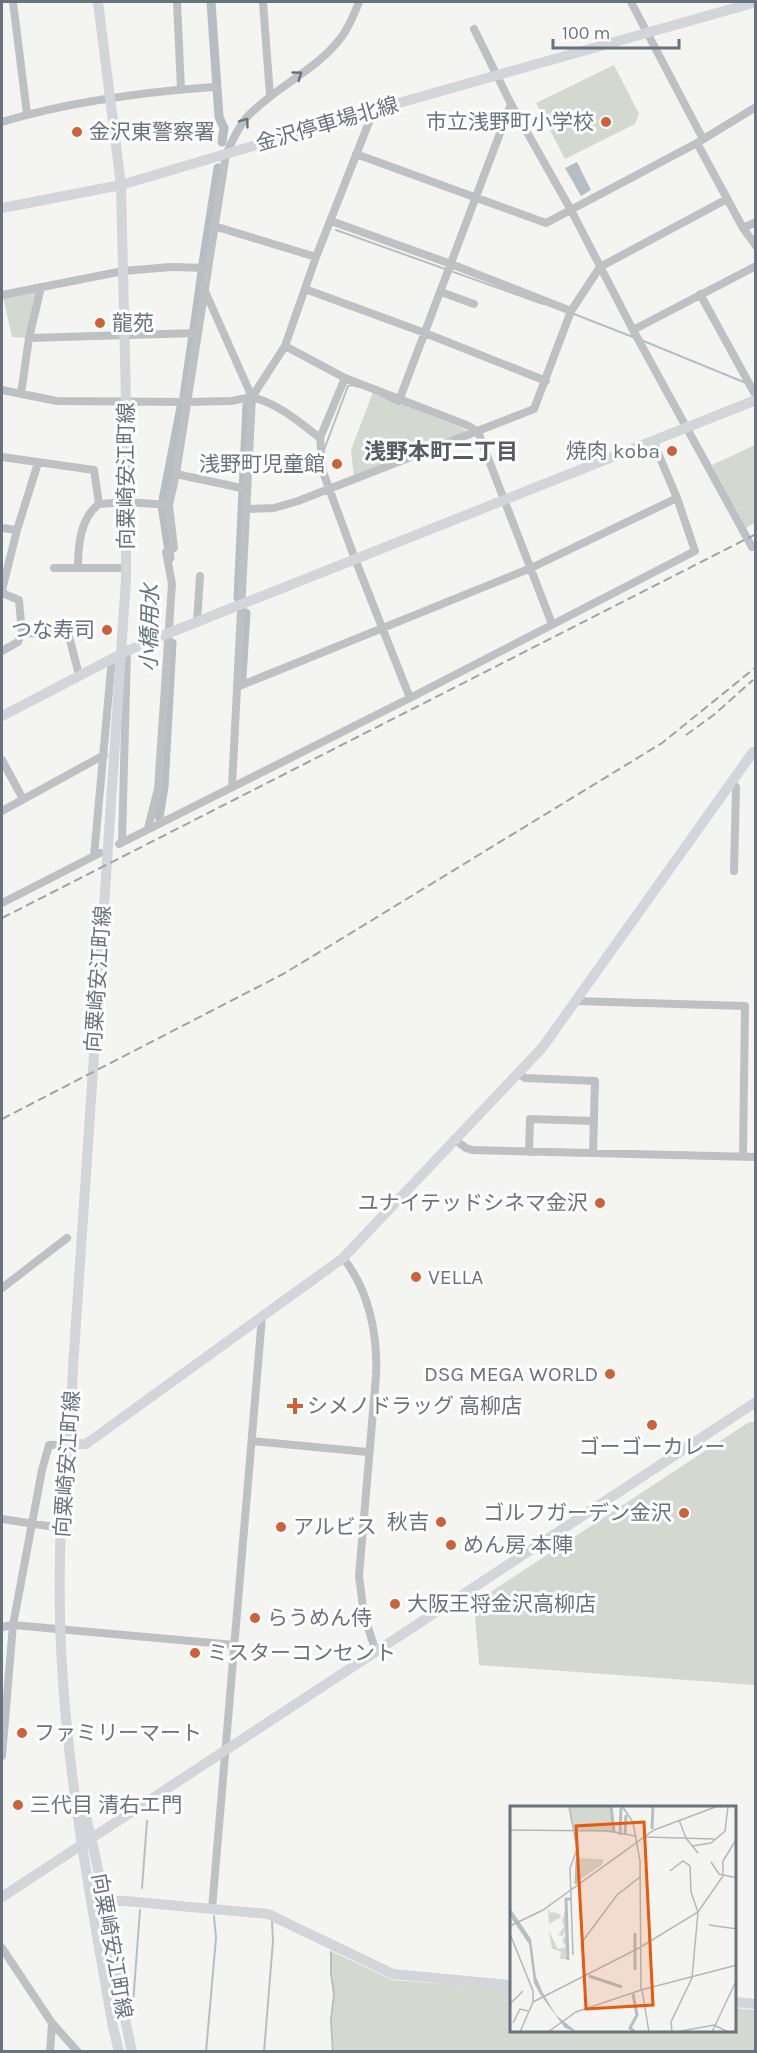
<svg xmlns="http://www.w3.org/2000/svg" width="757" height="2053" viewBox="0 0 757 2053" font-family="Karla,'Noto Sans JP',sans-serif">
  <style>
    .green { fill: #d3d9d1 }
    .water { fill: #b5bfc3 }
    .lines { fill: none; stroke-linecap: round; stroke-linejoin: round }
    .stream { stroke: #b5bfc3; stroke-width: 2 }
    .canal { stroke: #b5bfc3; stroke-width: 9 }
    .street { stroke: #bec1c4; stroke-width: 8 }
    .secondary { stroke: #d2d5d9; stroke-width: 10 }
    .rail { stroke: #9ea3a8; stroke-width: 2; stroke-dasharray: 9 4.5; stroke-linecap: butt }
    .oneway { stroke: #67737e }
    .poi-dot { fill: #cd6138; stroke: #fff; stroke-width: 2 }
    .labels { text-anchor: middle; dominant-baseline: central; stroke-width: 6; stroke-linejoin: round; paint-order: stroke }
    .poi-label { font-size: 21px; fill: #67737e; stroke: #fff; text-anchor: start }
    .street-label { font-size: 21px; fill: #67737e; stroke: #fff }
    .neighbourhood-label { font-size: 22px; font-weight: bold; fill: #545c65; stroke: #fff }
    .water-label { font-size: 22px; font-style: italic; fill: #63747b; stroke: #fff }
    .inset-river { fill: none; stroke: #b5bfc3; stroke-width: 3 }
    .inset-road { fill: none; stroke: #b4b8bc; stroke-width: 1.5 }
    .view { fill: #e8590c; fill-opacity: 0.15; stroke: #e8590c; stroke-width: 3 }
    .inset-edge { fill: none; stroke: #67737e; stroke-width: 3 }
  </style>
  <rect width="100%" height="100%" fill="#f4f4f1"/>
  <path class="green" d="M 614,65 L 639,114 L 635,124 L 565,159 L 536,103 Z
    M 38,290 L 27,338 L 12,337 L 3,297 Z
    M 373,392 L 466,430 L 465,434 L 354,477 L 351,450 Z
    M 755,445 L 755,523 L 746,528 L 712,465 Z
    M 749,1422 L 756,1422 L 755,1685 L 479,1665 L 474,1603 Z
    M 331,1951 L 392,1980 L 511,1989 L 511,2030 L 734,2030 L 735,2008 L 755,2010 L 755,2051 L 334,2051 L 332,2021 L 334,1999 Z"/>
  <path class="water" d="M 577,162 L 591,190 L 581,196 L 565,168 Z"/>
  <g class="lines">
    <path class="stream" d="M 336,230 L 543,304
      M 574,314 L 633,337
      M 641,340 L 746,383
      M 380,395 L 399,404
      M 324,450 L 348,386 L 352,385 L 358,387
      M 142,1888 L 147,1821
      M 331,1952 L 331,1973 L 334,1994 L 331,2020 L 333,2052
      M 133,2004 L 140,1910
      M 206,2052 L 216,1938 L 214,1916
      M 264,2052 L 273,1941 L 272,1922"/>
    <path class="canal" d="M 211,2 L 219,117 L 224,128 L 222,142
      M 203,263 L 218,168
      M 194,329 L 202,271
      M 184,396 L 193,335
      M 170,558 L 162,505 L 181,407
      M 238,598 L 247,405
      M 242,677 L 246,613
      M 159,817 L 164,787 L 172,643"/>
    <path class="street" d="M 13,2 L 27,114
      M 177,2 L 181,89
      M 263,2 L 270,96
      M 631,2 L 703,139
      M 474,29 L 511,104 L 571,210 L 633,330 L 752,547
      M 2,122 C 67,102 145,92 213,87
      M 697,143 L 743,228 L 756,246
      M 356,154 L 546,223 L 697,143 L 756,107
      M 331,221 L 451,264 L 571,311
      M 214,226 L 316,257
      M 743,228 L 756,222
      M 41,287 L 29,338 L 197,333
      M 204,289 L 252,397 C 279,404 298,421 320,438
      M 305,289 L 425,333 L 546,381
      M 441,292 L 474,304
      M 700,294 L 756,396
      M 2,295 L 123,271 L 171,267 L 208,268
      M 633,330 L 756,266
      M 285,346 L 345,378 L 469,426 L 478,432 L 552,624
      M 345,378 L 320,438 L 323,472 L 355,559 L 410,698
      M 2,390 L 57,401 L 186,402 L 231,401 L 252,397
      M 21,394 L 29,338
      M 400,398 L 511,104
      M 2,457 L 94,470 L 99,504 L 127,502 L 169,505
      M 176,474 L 246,489
      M 99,504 C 80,518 78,546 78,568 L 125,568
      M 246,509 L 274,508 L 298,501 L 534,409 L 571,311 L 600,267 L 727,199
      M 2,528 L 17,530
      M 54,568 L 78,568
      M 2,590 L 17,530 L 38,463
      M 2,593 L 19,600 L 22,633 L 18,642 L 2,651
      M 197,622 L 200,576
      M 22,633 L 65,634 L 69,636 L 79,675
      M 237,687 L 531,568 L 677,498
      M 2,760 L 23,799
      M 732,782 L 736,787 L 734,871
      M 232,786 L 252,397 L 285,346 L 316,257 L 369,122 L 367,112
      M 2,811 L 104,755
      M 148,828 L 158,789 L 172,584 L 166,552 L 174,548 L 169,505 L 176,474 L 226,154 C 232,142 238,127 247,117 C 275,87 315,71 340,39 C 349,28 354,14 359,2
      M 122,842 L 127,651
      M 119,844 L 410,698 L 695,551 L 677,498 L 653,441
      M 94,856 L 112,658
      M 2,903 L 100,853
      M 575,1001 L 745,1006 L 743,1156
      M 518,1073 L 525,1078 L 595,1081 L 593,1153
      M 454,1139 L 466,1148 L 472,1150 L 756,1157
      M 529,1152 L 530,1119 L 594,1121
      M 343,1258 C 369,1290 378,1335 376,1376 L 359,1576 L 364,1615 L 376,1652
      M 2,1288 L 67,1238
      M 252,1441 L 368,1452
      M 2,1519 L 61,1528
      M 2,1627 L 13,1625 L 235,1645
      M 2,1756 L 13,1625 L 42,1470 L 49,1445 L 69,1445
      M 212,1909 L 262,1317
      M 2,1948 L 52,2023 L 78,2052
      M 50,2052 L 52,2023"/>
    <path class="secondary" d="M 98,2 L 121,185 L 126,401 L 126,579 L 73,1367 C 72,1401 69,1434 65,1467 C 60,1516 59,1567 60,1617 C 63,1755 89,1891 113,2027 L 119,2052
      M 2,208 L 121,185 L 367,112 L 756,2
      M 2,716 L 127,651 L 169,633 L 756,400
      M 69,1445 L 86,1444 L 343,1258 L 542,1048 L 753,752
      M 81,1799 C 105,1882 113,1968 132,2052
      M 2,1897 L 756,1402
      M 105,1901 L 125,1901 L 268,1914 L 393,1974 L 511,1985
      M 734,2002 L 756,2004"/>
    <path class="rail" d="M 686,735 L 715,714 L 753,680
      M 2,918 L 756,534
      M 2,1119 L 283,974 L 328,947 L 662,743 L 756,667"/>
  </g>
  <defs><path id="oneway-chevron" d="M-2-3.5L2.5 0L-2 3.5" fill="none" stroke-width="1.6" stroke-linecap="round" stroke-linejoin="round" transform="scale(1.5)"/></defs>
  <g class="oneway">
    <use href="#oneway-chevron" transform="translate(298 75) rotate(-36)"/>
    <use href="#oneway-chevron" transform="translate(245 122) rotate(-54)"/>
  </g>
  <g class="poi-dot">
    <circle cx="606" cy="122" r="6"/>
    <circle cx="77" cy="132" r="6"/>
    <circle cx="100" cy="323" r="6"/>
    <circle cx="672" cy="451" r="6"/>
    <circle cx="337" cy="464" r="6"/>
    <circle cx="107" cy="630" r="6"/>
    <circle cx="600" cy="1203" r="6"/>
    <circle cx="416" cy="1277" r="6"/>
    <circle cx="610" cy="1374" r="6"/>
    <path d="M292 1397h6v6h6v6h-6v6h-6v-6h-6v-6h6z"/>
    <circle cx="652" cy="1425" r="6"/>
    <circle cx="684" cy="1513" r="6"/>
    <circle cx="441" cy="1522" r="6"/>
    <circle cx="281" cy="1527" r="6"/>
    <circle cx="451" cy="1545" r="6"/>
    <circle cx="395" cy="1604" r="6"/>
    <circle cx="255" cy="1618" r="6"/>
    <circle cx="195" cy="1653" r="6"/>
    <circle cx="22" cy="1733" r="6"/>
    <circle cx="18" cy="1805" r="6"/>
  </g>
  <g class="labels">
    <g class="poi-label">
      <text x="594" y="122" text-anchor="end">市立浅野町小学校</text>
      <text x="89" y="132">金沢東警察署</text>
      <text x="112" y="323">龍苑</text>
      <text x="660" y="451" text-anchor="end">焼肉 koba</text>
      <text x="325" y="464" text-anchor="end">浅野町児童館</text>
      <text x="95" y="630" text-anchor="end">つな寿司</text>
      <text x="588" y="1203" text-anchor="end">ユナイテッドシネマ金沢</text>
      <text x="428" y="1277">VELLA</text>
      <text x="598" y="1374" text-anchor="end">DSG MEGA WORLD</text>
      <text x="307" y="1406">シメノドラッグ 高柳店</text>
      <text x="652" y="1447" text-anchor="middle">ゴーゴーカレー</text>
      <text x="672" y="1513" text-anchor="end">ゴルフガーデン金沢</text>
      <text x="429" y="1522" text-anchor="end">秋吉</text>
      <text x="293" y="1527">アルビス</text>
      <text x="463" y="1545">めん房 本陣</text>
      <text x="407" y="1604">大阪王将金沢高柳店</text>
      <text x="267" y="1618">らうめん侍</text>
      <text x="207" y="1653">ミスターコンセント</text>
      <text x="34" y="1733">ファミリーマート</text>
      <text x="30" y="1805">三代目 清右エ門</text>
    </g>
    <g class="street-label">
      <text transform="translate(327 124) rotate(-16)">金沢停車場北線</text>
      <text transform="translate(126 476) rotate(-90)">向粟崎安江町線</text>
      <text transform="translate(98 979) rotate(-86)">向粟崎安江町線</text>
      <text transform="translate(67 1464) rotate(-86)">向粟崎安江町線</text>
      <text transform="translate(112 1946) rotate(80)">向粟崎安江町線</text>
    </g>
    <g class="neighbourhood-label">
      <text x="441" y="452">浅野本町二丁目</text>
    </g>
    <g class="water-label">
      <text transform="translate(150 628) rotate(-89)">小橋用水</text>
    </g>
  </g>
  <g transform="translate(510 1806)">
    <rect width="226" height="226" fill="#f4f4f1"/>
    <path d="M 59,0 L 101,0 L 104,27 L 64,23 ZM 67,52 L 93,53 L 93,58 L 66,76 ZM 38,102 L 40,107 L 46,106 L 45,108 L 48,107 L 50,109 L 52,114 L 56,103 L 57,153 L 50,153 L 51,146 L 42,143 L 39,125 L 48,143 L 56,141 L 52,135 L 55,129 L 54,126 L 53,130 L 48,129 L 54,121 L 51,111 L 39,118 Z" fill="#d3d9d1"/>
    <path d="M 0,102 L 21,133 L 26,171 L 33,187 L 46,209 L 67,226 L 55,222 L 30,188 L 24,177 L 19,138 L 0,110 Z" fill="#b5bfc3"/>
    <path class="inset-river" d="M 101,0 L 104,26M 142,23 L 143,0M 115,28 L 116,9M 110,29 L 111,2M 66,78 L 67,53M 58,154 L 56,93 L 61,93M 125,164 L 125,127M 79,170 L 112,181M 123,188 L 127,209 L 120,222 L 124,225"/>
    <path class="inset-road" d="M 59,0 L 67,43 L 60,62 L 63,149M 112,0 L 123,16 L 130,55 L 131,184M 169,14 L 176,32 L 188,47M 0,24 L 99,25 L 125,30M 135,31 L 204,33M 182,40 L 201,37 L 215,25 L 218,0M 201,56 L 209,68 L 227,72M 160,65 L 173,55 L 180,60 L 181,86 L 188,106 L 182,172 L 161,216 L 162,226M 199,119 L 227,123M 0,120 L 33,104 L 144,24 L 208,0M 0,128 L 23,185 L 23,196 L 10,226M 72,136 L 107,89 L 130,71M 132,184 L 139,226M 23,196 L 129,142 L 188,106 L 213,70 L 213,55 L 227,32M 0,198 L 13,185M 3,217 L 10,203 L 18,205M 38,226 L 66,206 L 131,184 L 227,159M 166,226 L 204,219 L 218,226M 202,226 L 227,173"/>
    <path class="view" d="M 134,16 L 143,199 L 76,203 L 66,20 Z"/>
    <rect width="226" height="226" class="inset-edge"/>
  </g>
  <rect width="757" height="2053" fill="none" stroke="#67737e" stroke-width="6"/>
  <path d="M553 39v9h126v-9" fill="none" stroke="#67737e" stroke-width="3"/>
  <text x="562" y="39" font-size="18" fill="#67737e" stroke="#ffffff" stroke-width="4.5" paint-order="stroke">100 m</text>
</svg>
